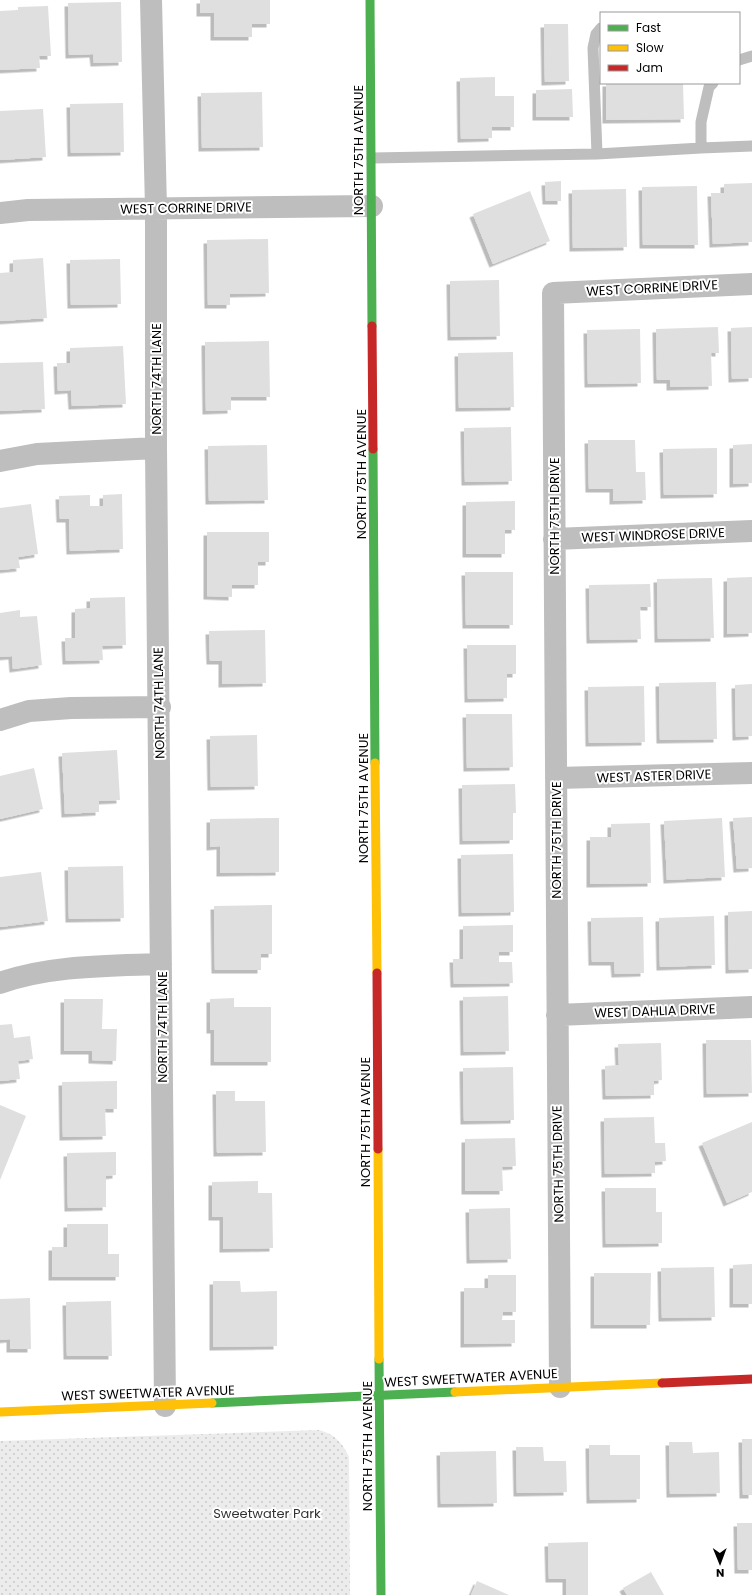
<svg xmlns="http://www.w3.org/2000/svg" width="752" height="1595" viewBox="0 0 752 1595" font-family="Poppins,sans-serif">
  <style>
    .grass { fill: url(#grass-dots) }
    .building { fill: #dfdfdf; filter: url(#shadow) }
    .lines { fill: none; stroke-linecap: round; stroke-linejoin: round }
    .lane { stroke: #bebebe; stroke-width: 11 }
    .street { stroke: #bebebe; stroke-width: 22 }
    .fast { stroke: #4caf50; stroke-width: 9 }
    .slow { stroke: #ffc107; stroke-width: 9 }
    .jam { stroke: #c62828; stroke-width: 9 }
    .labels { text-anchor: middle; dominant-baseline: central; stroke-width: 4; stroke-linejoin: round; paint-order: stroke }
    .street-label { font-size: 13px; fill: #000; stroke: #fff }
    .park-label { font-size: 13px; fill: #333; stroke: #fff }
  </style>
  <defs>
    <pattern id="grass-dots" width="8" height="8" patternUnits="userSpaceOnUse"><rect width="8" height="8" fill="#ececec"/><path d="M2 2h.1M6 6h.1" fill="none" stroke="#c9c9c9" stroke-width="1.8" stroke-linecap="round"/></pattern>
    <filter id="shadow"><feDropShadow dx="-3.5" dy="3.5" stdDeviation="0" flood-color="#0004"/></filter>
  </defs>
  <rect width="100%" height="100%" fill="#fff"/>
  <path class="grass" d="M 319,1430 C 334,1434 342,1442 349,1457 L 350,1595 L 0,1595 L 0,1441 Z"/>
  <path class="building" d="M 200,0 L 270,0 L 270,24 L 252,24 L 252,37 L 214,37 L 214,13 L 200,13 Z
    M 121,2 L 122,62 L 94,63 L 93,54 L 69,55 L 68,3 Z
    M 48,6 L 51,56 L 39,56 L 40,68 L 0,70 L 0,11 L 18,10 L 18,7 Z
    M 544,24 L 568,24 L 569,81 L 545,82 Z
    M 495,77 L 495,96 L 514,96 L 514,127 L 492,127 L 492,138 L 461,139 L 460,78 Z
    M 606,83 L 683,83 L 684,119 L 606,120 Z
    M 572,89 L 573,117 L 536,117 L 536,90 Z
    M 262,92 L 263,147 L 202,148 L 201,93 Z
    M 123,103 L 124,152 L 71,153 L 70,104 Z
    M 43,109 L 46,157 L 0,160 L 0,111 Z
    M 561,181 L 561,201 L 546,201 L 545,182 Z
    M 752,183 L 752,242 L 713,244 L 711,193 L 724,193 L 724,184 Z
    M 697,186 L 698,245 L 643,245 L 642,187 Z
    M 626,189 L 627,247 L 573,248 L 572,190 Z
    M 530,191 L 550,241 L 493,264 L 473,214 Z
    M 268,239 L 269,293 L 230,294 L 230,305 L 208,305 L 207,240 Z
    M 43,258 L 47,318 L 0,321 L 0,273 L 13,272 L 13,260 Z
    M 120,259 L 121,304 L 71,305 L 70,260 Z
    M 499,280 L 500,336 L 451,337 L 450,281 Z
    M 718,327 L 719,353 L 711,353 L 712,386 L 670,387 L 670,380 L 657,380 L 656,329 Z
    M 752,327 L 752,378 L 732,379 L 731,328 Z
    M 640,329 L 641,383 L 588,384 L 587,330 Z
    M 269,341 L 270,397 L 231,397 L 231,410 L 206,411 L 205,342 Z
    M 123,346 L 126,404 L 72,406 L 71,390 L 58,391 L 57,363 L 70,363 L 70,348 Z
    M 513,352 L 514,407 L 459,408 L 458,353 Z
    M 43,362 L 45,409 L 0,411 L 0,363 Z
    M 511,427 L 512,481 L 465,482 L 464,428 Z
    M 588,440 L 635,440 L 636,472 L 645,472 L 646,500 L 613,501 L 613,489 L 589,489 Z
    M 752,444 L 752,483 L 733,484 L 733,445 Z
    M 267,445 L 268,500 L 209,501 L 208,446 Z
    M 717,448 L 717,494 L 664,495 L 663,449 Z
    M 122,494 L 123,549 L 70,551 L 69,519 L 60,519 L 59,496 L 90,495 L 90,506 L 103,506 L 103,495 Z
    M 515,501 L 515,530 L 505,530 L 505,554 L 466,554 L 466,502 Z
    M 31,504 L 38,554 L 18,557 L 20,568 L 0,570 L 0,508 Z
    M 207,532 L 269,532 L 269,562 L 258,562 L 258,585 L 232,585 L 232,597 L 207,596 Z
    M 465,572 L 513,572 L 513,625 L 466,625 Z
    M 752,577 L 752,633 L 727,634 L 727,578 Z
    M 712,578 L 714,638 L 658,639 L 657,579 Z
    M 650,584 L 651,607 L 640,607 L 641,639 L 590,640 L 589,585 Z
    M 125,597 L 126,645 L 102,646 L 103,660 L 66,661 L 65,638 L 75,638 L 75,609 L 90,608 L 90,598 Z
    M 20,610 L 20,617 L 37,616 L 42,665 L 13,669 L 12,656 L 0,657 L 0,613 Z
    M 265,630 L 266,683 L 222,684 L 222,661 L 210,661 L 209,631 Z
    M 467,645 L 516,645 L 516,674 L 507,674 L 507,698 L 468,699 Z
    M 716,682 L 717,739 L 660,740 L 659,683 Z
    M 752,684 L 752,736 L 736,737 L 735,685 Z
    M 644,686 L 645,742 L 589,743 L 588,687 Z
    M 466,714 L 512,714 L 513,767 L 467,768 Z
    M 257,735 L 258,786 L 211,787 L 210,736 Z
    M 117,750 L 120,800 L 99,801 L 99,812 L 65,814 L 62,753 Z
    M 34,768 L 43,809 L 0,819 L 0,776 Z
    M 515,784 L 516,813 L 513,813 L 513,840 L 463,841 L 462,785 Z
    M 752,817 L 752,868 L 737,869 L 733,818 Z
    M 279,818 L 279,872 L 220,873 L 220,846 L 210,847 L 210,819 Z
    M 722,818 L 725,877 L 667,880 L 664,821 Z
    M 650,823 L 651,883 L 590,884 L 590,837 L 611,837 L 611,824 Z
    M 513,854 L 514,912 L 462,913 L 461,855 Z
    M 123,866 L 124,918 L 69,919 L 68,867 Z
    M 41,872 L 48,921 L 0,927 L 0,877 Z
    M 272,905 L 272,954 L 261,954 L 261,970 L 215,970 L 214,906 Z
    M 752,911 L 752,969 L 729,970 L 728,912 Z
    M 714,916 L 715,965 L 660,967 L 659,918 Z
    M 643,917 L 644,973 L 615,974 L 614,962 L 592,962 L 591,918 Z
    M 513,925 L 513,952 L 499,952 L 499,962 L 512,962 L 513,983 L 454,984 L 453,959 L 463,959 L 463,926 Z
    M 508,996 L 509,1051 L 464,1052 L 463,997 Z
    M 234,998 L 234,1007 L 271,1007 L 271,1062 L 214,1062 L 214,1030 L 210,1030 L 210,999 Z
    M 64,999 L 103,999 L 102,1029 L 117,1029 L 116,1061 L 92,1060 L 92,1051 L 64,1051 Z
    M 12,1024 L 14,1038 L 30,1036 L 33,1059 L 18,1061 L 20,1079 L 0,1081 L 0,1025 Z
    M 706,1040 L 751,1040 L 752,1093 L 707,1094 Z
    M 661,1043 L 662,1080 L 654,1081 L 654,1095 L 606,1096 L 605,1066 L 619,1065 L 618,1044 Z
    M 513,1067 L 514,1120 L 464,1121 L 463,1068 Z
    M 117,1081 L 117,1109 L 105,1109 L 106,1136 L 63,1137 L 62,1082 Z
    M 216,1091 L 235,1091 L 235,1101 L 265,1101 L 266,1152 L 217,1153 Z
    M 0,1105 L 26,1116 L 0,1180 Z
    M 654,1117 L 655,1143 L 665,1143 L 666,1161 L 655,1162 L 655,1173 L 605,1174 L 604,1118 Z
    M 752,1122 L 752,1192 L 727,1203 L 702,1143 Z
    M 515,1138 L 516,1166 L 502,1167 L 503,1191 L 465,1191 L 465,1139 Z
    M 116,1152 L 116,1175 L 106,1176 L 106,1207 L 68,1208 L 67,1153 Z
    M 258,1181 L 258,1193 L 272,1193 L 273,1248 L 223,1249 L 223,1217 L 212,1217 L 212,1182 Z
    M 605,1188 L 656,1188 L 656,1212 L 662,1212 L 662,1243 L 606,1244 Z
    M 510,1208 L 511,1259 L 470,1260 L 469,1209 Z
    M 67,1224 L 108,1224 L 108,1254 L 119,1254 L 119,1277 L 52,1277 L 52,1247 L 67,1247 Z
    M 752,1264 L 752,1304 L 733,1304 L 733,1265 Z
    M 714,1267 L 715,1317 L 662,1318 L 661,1268 Z
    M 594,1273 L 651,1273 L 650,1325 L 594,1325 Z
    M 488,1275 L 516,1275 L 516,1312 L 503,1312 L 502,1320 L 515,1320 L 515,1343 L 464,1344 L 464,1288 L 488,1288 Z
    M 213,1281 L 240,1281 L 241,1292 L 277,1291 L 277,1346 L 213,1347 Z
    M 30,1298 L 31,1349 L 10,1349 L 10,1339 L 0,1340 L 0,1299 Z
    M 111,1301 L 112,1356 L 67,1356 L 66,1302 Z
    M 742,1439 L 752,1439 L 752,1495 L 743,1495 Z
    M 669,1442 L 692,1442 L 693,1453 L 719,1452 L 720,1493 L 670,1494 Z
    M 589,1445 L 610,1445 L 610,1455 L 640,1455 L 640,1499 L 590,1500 Z
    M 516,1447 L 543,1447 L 544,1461 L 566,1461 L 567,1492 L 517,1493 Z
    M 496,1451 L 497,1503 L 441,1504 L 440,1452 Z
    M 737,1523 L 752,1523 L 752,1570 L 738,1570 Z
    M 588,1542 L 588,1595 L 566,1595 L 566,1579 L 549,1579 L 548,1543 Z
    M 651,1572 L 664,1595 L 627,1595 L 623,1588 Z
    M 477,1581 L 509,1595 L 471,1595 Z"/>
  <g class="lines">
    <path class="lane" d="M 739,60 L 752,56
      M 701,148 L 752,146
      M 597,154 L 593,48 L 596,34 L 601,28
      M 372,158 L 597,154 L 701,148 L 701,122 L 709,87 L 713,83"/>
    <path class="street" d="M 151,0 L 156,208 L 156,448 L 165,1406
      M 0,213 L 28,210 L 372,206
      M 0,461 L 37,454 L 156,448
      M 554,539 L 752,531
      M 0,720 L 29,711 L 71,708 L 160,707
      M 556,778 L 752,773
      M 0,983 C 50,965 109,966 161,964
      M 557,1015 L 752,1007
      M 560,1387 L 553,293 L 752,284"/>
    <path class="fast" d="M 370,0 L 372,326
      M 373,449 L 375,763
      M 379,1359 L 381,1595
      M 212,1403 L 455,1392"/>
    <path class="slow" d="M 375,763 L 377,973
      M 378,1149 L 379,1359
      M 455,1392 L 662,1383
      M 0,1412 L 212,1403"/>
    <path class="jam" d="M 372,326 L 373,449
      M 377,973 L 378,1149
      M 662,1383 L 752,1379"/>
  </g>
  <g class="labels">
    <g class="street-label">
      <text transform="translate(358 150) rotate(-90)">NORTH 75TH AVENUE</text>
      <text transform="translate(186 208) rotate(-1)">WEST CORRINE DRIVE</text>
      <text transform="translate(652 288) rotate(-3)">WEST CORRINE DRIVE</text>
      <text transform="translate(156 379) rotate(-90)">NORTH 74TH LANE</text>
      <text transform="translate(361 474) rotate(-90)">NORTH 75TH AVENUE</text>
      <text transform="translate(554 516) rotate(-90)">NORTH 75TH DRIVE</text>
      <text transform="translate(653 535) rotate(-2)">WEST WINDROSE DRIVE</text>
      <text transform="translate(159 703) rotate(-91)">NORTH 74TH LANE</text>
      <text transform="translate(654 776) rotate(-2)">WEST ASTER DRIVE</text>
      <text transform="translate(363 798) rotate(-90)">NORTH 75TH AVENUE</text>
      <text transform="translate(556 840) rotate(-90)">NORTH 75TH DRIVE</text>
      <text transform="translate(655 1011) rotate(-2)">WEST DAHLIA DRIVE</text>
      <text transform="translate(162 1027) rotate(-90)">NORTH 74TH LANE</text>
      <text transform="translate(365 1122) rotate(-90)">NORTH 75TH AVENUE</text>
      <text transform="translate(558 1164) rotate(-91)">NORTH 75TH DRIVE</text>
      <text transform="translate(471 1378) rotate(-3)">WEST SWEETWATER AVENUE</text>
      <text transform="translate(148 1393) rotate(-2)">WEST SWEETWATER AVENUE</text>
      <text transform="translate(367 1446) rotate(-90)">NORTH 75TH AVENUE</text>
    </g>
    <g class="park-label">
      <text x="267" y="1513">Sweetwater Park</text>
    </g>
  </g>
  <rect x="600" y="12" width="140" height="72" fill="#ffffff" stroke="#999999"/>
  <rect x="608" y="25" width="20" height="6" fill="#4caf50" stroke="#999999"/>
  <text x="636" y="32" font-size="12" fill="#000000">Fast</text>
  <rect x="608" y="45" width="20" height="6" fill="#ffc107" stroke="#999999"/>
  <text x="636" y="52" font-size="12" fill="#000000">Slow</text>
  <rect x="608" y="65" width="20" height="6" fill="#c62828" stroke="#999999"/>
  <text x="636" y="72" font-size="12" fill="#000000">Jam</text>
  <g transform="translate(720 1563) rotate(179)" stroke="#ffffff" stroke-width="3" paint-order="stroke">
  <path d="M0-3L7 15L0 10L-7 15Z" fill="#000000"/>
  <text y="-6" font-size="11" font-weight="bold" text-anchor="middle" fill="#000000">N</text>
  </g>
</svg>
